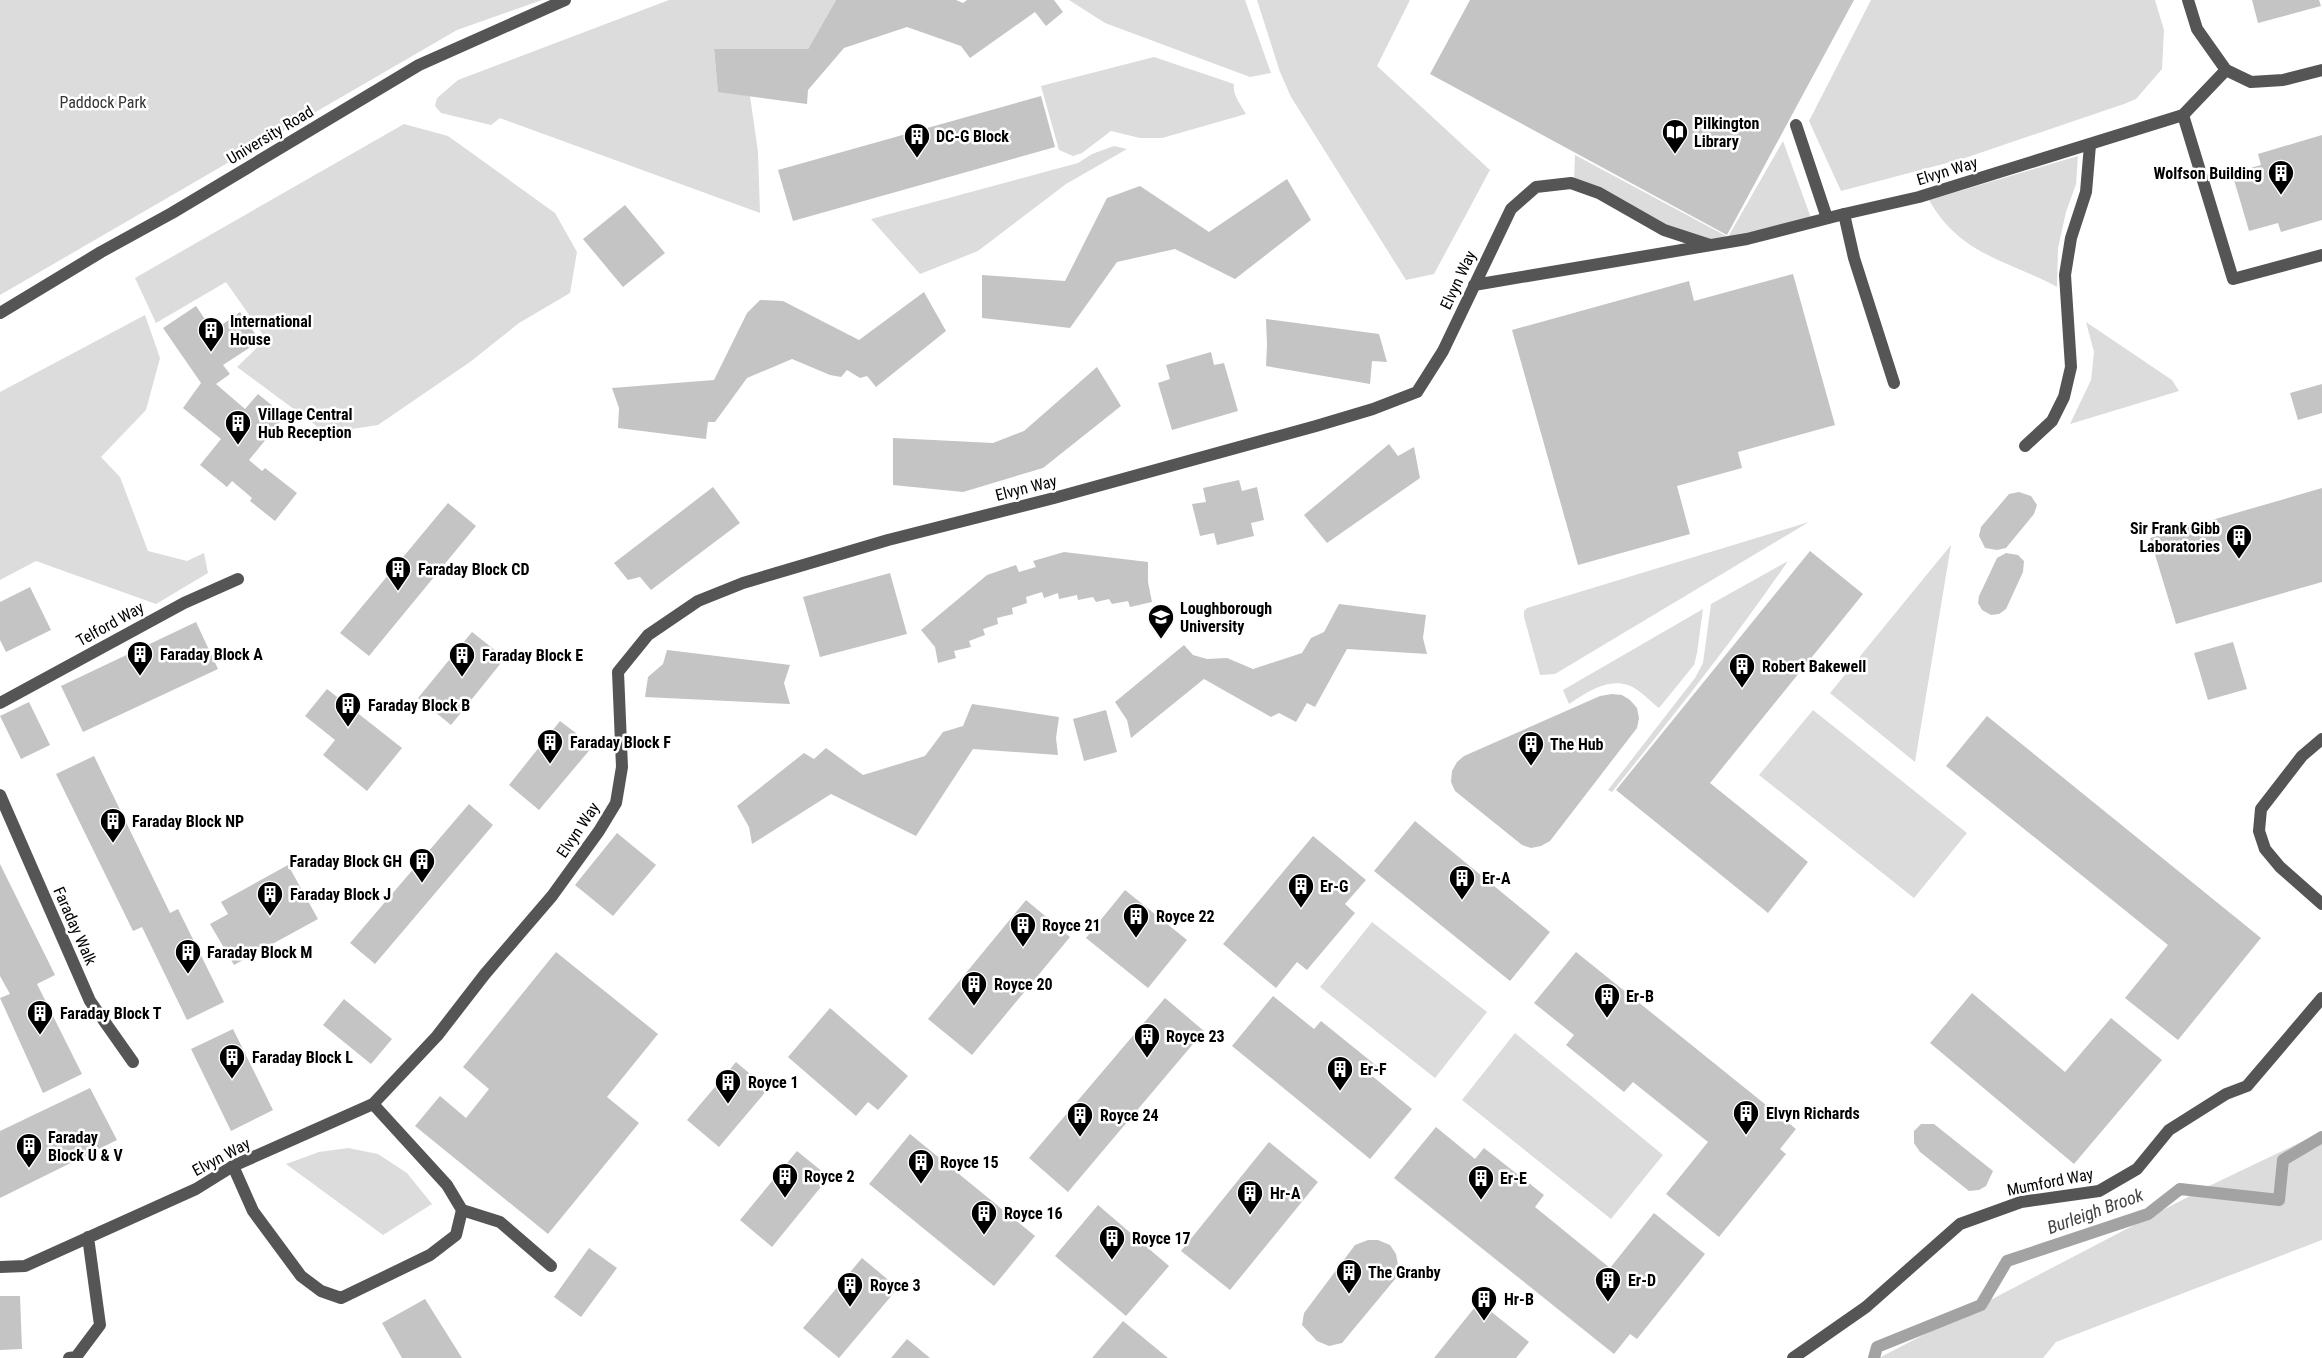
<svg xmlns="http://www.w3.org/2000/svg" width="2322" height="1358" viewBox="0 0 2322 1358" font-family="'Roboto Condensed',sans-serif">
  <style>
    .green { fill: #dcdcdc }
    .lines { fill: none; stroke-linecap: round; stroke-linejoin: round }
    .stream { stroke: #a3a3a3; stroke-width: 12 }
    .building { fill: #c4c4c4 }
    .lane { stroke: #555; stroke-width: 12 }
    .street { stroke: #555; stroke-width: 12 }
    .labels { text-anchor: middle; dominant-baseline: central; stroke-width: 5; stroke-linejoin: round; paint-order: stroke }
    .park-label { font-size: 16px; fill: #333; stroke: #fff }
    .poi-label { font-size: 16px; font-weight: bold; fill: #000; stroke: #fff; text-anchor: start }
    .street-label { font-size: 16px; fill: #000; stroke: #fff }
    .water-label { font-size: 18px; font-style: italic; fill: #444; stroke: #fff }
  </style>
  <rect width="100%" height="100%" fill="#fff"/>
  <path class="green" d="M 0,0 L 542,0 L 457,30 L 0,295 Z
    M 669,0 L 836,0 L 808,49 L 714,50 L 718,91 L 750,96 L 758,152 L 760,213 L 500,118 L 491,125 L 441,113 L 435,106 L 437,98 L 458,80 Z
    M 1069,0 L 1245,0 L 1271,73 L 1250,77 L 1105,23 Z
    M 1257,0 L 1410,0 L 1377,66 L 1490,170 L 1434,274 L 1406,280 L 1291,97 L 1280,72 Z
    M 1871,0 L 2155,0 L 2164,30 L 2162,69 L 2136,99 L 2124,104 L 1962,159 L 1841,191 L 1809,121 Z
    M 1154,57 L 1234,84 C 1232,94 1241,105 1246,114 L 1162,138 L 1140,138 L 1111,131 L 1082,153 L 1073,156 L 1059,150 L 1041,86 Z
    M 404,124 L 448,136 L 555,213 L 577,252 L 570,293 L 519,323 L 470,362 L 378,425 L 326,433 L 237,367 L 266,339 L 226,282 L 156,323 L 135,278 Z
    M 1783,141 L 1811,218 L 1711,243 L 1666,228 L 1574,181 L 1575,155 L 1728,237 Z
    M 1114,146 L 1127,149 L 1066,184 L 978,251 L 920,274 L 871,219 L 1078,163 L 1092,154 Z
    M 2078,156 L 2076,184 L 2066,212 L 2058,248 L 2057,287 C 2007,260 1960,255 1929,200 Z
    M 145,315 L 160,358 L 146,410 L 101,457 L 120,477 L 148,551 L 187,561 L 204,553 L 208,573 L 156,604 L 36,561 L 0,580 L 0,392 Z
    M 2086,322 L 2172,380 L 2179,391 L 2070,424 L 2091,380 L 2094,352 Z
    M 1809,522 L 1555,674 L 1540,675 L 1524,617 L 1524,611 L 1527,608 Z
    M 1951,545 L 1915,762 L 1830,693 Z
    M 1788,561 C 1733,641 1673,716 1612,792 L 1608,790 L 1695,678 L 1703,663 L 1711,604 Z
    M 1703,609 L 1697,653 L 1694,665 L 1659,708 C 1650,701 1638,688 1628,685 C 1606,678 1586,693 1569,704 L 1563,690 Z
    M 1813,710 L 1967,833 L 1914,898 L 1759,775 Z
    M 1372,922 L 1487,1012 L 1435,1078 L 1320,987 Z
    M 1515,1033 L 1663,1155 L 1611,1219 L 1462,1100 Z
    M 2322,1132 L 2322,1240 L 2056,1342 L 2043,1358 L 1879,1358 L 2209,1186 Z
    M 348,1148 L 378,1154 L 407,1173 L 432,1204 L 383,1235 L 286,1164 L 319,1152 Z"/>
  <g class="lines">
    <path class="stream" d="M 1874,1358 L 1877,1347 L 1981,1305 L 2007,1261 L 2148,1214 L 2180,1189 L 2279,1200 L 2283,1160 L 2322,1137"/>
  </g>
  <path class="building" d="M 836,0 L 956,0 L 963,3 L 967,0 L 1054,0 L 1063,12 L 1046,26 L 1035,12 L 970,58 L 961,46 L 907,27 L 844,48 L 808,90 L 807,104 L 718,92 L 714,49 L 808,49 Z
    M 1470,0 L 1854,0 L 1727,235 L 1430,74 Z
    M 2252,0 L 2319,0 L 2321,6 L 2258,23 Z
    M 1041,96 L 1055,147 L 793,221 L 778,170 Z
    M 2322,135 L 2322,220 L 2281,232 L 2278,223 L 2249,231 L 2232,173 L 2261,165 L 2258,154 Z
    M 1287,179 L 1311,220 L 1235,279 L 1175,249 L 1117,262 L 1070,328 L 982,318 L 982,275 L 1065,281 L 1107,198 L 1140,186 L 1209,232 Z
    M 625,205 L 665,253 L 623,287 L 583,239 Z
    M 1793,274 L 1835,425 L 1738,452 L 1742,468 L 1677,486 L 1690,534 L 1578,565 L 1512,330 L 1689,281 L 1694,301 Z
    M 924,292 L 946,331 L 876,387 L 867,376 L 860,378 L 847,370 L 841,377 L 830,375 L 792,359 L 747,378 L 715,422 L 708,422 L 706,439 L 618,428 L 619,408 L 612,388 L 714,380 L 747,313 L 760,300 L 783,301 L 859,340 Z
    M 196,306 L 213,331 L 240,312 L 260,341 L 223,365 L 230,374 L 216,384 L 245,409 L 258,394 L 285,416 L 249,460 L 262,471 L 265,468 L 297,493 L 275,521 L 250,501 L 252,498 L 232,481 L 227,487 L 200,465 L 221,439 L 183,408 L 201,383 L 163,328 Z
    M 1266,319 L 1379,334 L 1387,362 L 1372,361 L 1370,384 L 1266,366 L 1267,345 Z
    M 1211,352 L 1214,365 L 1224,363 L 1238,411 L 1172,430 L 1158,383 L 1170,379 L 1166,365 Z
    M 1097,367 L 1121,406 L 1043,468 L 963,492 L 893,485 L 893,438 L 993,443 L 1024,431 Z
    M 2322,384 L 2322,413 L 2298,420 L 2290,393 Z
    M 1389,444 L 1398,456 L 1414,447 L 1420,478 L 1327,543 L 1304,515 Z
    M 1239,480 L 1242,491 L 1257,487 L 1264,520 L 1251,523 L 1254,536 L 1217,545 L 1214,533 L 1200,536 L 1192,504 L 1206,502 L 1203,488 Z
    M 713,487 L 740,523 L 651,590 L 640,577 L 628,580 L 614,563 Z
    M 2322,488 L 2322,582 L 2176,624 L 2150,538 Z
    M 2019,492 L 2031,496 L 2037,505 L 2034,514 L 2006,548 L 1997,550 L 1985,548 L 1979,536 L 1981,527 L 2009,494 Z
    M 448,503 L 476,526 L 369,656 L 340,633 Z
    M 1810,551 L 1863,594 L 1710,783 L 1808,862 L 1768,913 L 1616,790 Z
    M 1064,552 L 1148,562 L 1148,582 L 1152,602 L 1130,607 L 1128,601 L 1112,604 L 1109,599 L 1096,602 L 1093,597 L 1078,600 L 1077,595 L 1059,599 L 1058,593 L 1044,598 L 1042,592 L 1026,597 L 1027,603 L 1012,608 L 1013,614 L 997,618 L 998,624 L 983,629 L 985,635 L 969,641 L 971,647 L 954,651 L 956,658 L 938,663 L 935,647 L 921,630 L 987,575 L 1016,565 L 1019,572 L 1036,567 L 1033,561 Z
    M 2006,553 L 2018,555 L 2024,561 L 2023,572 L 2006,609 L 1999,614 L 1991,615 L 1982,610 L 1978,603 L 1979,596 L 1997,558 Z
    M 890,573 L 907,634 L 820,657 L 803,597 Z
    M 30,587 L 51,630 L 6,652 L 0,640 L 0,602 Z
    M 1339,604 L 1426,615 L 1423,638 L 1427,654 L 1347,649 L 1315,707 L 1307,703 L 1296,722 L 1279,713 L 1271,717 L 1204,679 L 1131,738 L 1127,720 L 1115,702 L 1184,645 L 1193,655 L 1207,659 L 1227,658 L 1253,669 L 1302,653 L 1311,638 L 1324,632 Z
    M 196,622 L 218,669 L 83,732 L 61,686 Z
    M 472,632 L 505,658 L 451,725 L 418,698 Z
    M 2233,642 L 2247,689 L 2208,700 L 2194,653 Z
    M 667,650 L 790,665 L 784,683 L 790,704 L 645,697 L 648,677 L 663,664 Z
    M 327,689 L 402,748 L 367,791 L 323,755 L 335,740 L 305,716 Z
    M 1612,694 L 1622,695 L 1630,700 L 1637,708 L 1639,718 L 1637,728 L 1550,841 L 1541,846 L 1531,848 L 1522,845 L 1455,791 L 1451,782 L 1452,771 L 1457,762 L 1464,756 L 1600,696 Z
    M 29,702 L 50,745 L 21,759 L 0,716 Z
    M 972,704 L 1059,717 L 1056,738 L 1058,755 L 973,749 L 916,836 L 831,794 L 752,844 L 749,827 L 737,806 L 804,753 L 814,759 L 826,748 L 863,775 L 925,756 L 943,732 L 963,726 Z
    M 1106,710 L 1117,752 L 1084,761 L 1073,719 Z
    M 1987,716 L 2261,938 L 2178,1040 L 2125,998 L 2168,945 L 1946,766 Z
    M 560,721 L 593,746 L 539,810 L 509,785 Z
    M 94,756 L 170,913 L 178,909 L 224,1002 L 187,1020 L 142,927 L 133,931 L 56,774 Z
    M 469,804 L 493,825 L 375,964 L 350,943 Z
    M 1415,821 L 1550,932 L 1510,981 L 1374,871 Z
    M 617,833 L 656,865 L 613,916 L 575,885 Z
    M 1313,836 L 1366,880 L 1345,904 L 1355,913 L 1307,970 L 1297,962 L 1276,988 L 1223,944 Z
    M 0,864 L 55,975 L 37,984 L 82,1074 L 43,1093 L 0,998 L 10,994 L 0,976 Z
    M 288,865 L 318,919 L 234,965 L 210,924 L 228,914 L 221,902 Z
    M 1125,890 L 1187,940 L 1148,988 L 1086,938 Z
    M 1026,900 L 1070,937 L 972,1055 L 928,1019 Z
    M 556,952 L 658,1034 L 607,1097 L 639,1123 L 548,1234 L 415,1126 L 440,1096 L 466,1118 L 489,1089 L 463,1067 Z
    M 1576,952 L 1796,1129 L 1780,1149 L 1786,1154 L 1719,1237 L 1666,1194 L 1708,1142 L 1633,1082 L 1624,1092 L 1566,1045 L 1574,1035 L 1534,1003 Z
    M 1972,993 L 2065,1072 L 2111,1018 L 2162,1060 L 2074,1164 L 1930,1043 Z
    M 1273,996 L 1314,1029 L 1321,1021 L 1378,1067 L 1371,1075 L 1412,1109 L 1370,1159 L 1232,1046 Z
    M 1165,998 L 1204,1031 L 1068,1192 L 1029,1158 Z
    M 344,999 L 392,1039 L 371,1064 L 323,1025 Z
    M 830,1008 L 908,1076 L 878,1110 L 868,1102 L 856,1116 L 788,1057 Z
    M 233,1029 L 273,1110 L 231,1131 L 191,1049 Z
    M 736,1062 L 768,1089 L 719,1147 L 687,1120 Z
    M 90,1088 L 117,1140 L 0,1198 L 0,1131 Z
    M 1921,1124 L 1934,1124 L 1993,1171 L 1986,1186 L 1979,1190 L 1969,1191 L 1920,1152 L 1914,1143 L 1914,1131 Z
    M 1436,1127 L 1475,1159 L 1484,1148 L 1544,1195 L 1535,1207 L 1610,1268 L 1654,1213 L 1705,1254 L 1637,1339 L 1630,1334 L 1614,1354 L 1394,1178 Z
    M 910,1134 L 1035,1236 L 994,1286 L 869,1184 Z
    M 1269,1142 L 1318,1182 L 1230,1290 L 1181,1251 Z
    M 797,1151 L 829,1177 L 772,1247 L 740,1220 Z
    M 1098,1205 L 1169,1266 L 1126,1316 L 1055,1256 Z
    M 1368,1240 L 1378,1240 L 1390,1245 L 1396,1254 L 1398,1265 L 1396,1278 L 1342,1343 L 1329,1346 L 1317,1341 L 1302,1325 L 1304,1313 L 1355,1245 Z
    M 589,1248 L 617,1268 L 581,1317 L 554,1297 Z
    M 862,1258 L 898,1288 L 839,1358 L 803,1328 Z
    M 0,1296 L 20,1296 L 22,1349 L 0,1350 Z
    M 425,1299 L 462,1358 L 402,1358 L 382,1323 Z
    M 1479,1302 L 1529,1342 L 1516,1358 L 1434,1358 Z
    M 1123,1321 L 1168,1358 L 1092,1358 Z
    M 907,1339 L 930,1358 L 891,1358 Z"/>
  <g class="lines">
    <path class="lane" d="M 2183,115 L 2233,279 L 2322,255
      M 1796,125 L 1827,218
      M 1844,214 L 1854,258 L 1894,383
      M 2025,446 L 2052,421 L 2064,397 L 2071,367 L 2065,275 L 2071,238 L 2086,192 L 2090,145
      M 0,703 L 184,603 L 238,579
      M 233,1166 L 253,1211 L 301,1276 L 321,1291 L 341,1298 L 430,1255 L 456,1235 L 462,1210 L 447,1185 L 373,1104
      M 462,1210 L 500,1222 L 551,1266"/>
    <path class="street" d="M 2188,0 L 2197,29 L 2226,70 L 2251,82 L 2283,80 L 2322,70
      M 1474,285 L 1747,239 L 1844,214 L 1919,197 L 2183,115 L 2226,70
      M 0,313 L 101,252 L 172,213 L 419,65 L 565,0
      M 2322,739 L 2302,756 L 2261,809 L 2259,831 L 2265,849 L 2280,867 L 2322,904
      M 0,795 L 90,1001 L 133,1062
      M 0,1267 L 25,1266 L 196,1189 L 233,1166 L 373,1104 L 437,1036 L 485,974 L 552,896 L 599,831 L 616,803 L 622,767 L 618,672 L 648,635 L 698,601 L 743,583 L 888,540 L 1054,498 L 1316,426 L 1373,409 L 1417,392 L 1443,351 L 1511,209 L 1536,187 L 1571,183 L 1599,193 L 1664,230 L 1710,245
      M 69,1358 L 76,1357 L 100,1325 L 88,1237
      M 1793,1358 L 1866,1307 L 1960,1224 L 2021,1202 L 2099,1191 L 2137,1169 L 2169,1130 L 2226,1094 L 2247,1086 L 2322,998"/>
  </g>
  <defs>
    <g id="library-pin" transform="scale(1.35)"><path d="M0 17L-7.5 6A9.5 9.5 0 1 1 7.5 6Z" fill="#000" stroke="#fff"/><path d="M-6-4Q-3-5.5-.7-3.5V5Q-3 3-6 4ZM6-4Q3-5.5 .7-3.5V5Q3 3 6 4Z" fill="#fff"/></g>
    <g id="building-pin" transform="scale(1.35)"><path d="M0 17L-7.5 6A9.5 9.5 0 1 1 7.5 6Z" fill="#000" stroke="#fff"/><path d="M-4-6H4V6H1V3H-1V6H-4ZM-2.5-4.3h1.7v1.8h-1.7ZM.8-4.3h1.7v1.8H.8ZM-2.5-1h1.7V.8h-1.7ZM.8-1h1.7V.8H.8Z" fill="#fff"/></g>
    <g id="university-pin" transform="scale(1.35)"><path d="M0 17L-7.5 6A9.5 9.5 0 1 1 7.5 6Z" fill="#000" stroke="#fff"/><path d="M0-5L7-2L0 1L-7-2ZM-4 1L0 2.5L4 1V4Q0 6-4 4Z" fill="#fff"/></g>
  </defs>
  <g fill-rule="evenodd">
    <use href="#library-pin" x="1675" y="132"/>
    <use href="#building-pin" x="917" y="136"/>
    <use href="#building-pin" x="2281" y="173"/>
    <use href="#building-pin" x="211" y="330"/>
    <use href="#building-pin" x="238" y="423"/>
    <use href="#building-pin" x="2239" y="537"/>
    <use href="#building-pin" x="398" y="569"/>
    <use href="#university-pin" x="1161" y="617"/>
    <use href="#building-pin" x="140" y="654"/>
    <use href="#building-pin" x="462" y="655"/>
    <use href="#building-pin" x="1742" y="666"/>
    <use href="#building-pin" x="348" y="705"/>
    <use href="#building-pin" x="550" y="742"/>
    <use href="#building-pin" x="1531" y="744"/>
    <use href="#building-pin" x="113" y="821"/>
    <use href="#building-pin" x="422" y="861"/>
    <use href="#building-pin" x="1462" y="878"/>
    <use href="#building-pin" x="1301" y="886"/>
    <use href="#building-pin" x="270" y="894"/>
    <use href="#building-pin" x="1136" y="916"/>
    <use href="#building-pin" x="1023" y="925"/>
    <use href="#building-pin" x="188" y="952"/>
    <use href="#building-pin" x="974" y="984"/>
    <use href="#building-pin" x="1607" y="996"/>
    <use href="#building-pin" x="40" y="1013"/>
    <use href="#building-pin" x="1147" y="1036"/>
    <use href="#building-pin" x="232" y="1057"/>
    <use href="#building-pin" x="1340" y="1069"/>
    <use href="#building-pin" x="728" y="1082"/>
    <use href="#building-pin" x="1746" y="1113"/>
    <use href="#building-pin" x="1080" y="1115"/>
    <use href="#building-pin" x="29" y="1146"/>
    <use href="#building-pin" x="921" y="1162"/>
    <use href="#building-pin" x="785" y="1176"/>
    <use href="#building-pin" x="1481" y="1178"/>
    <use href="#building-pin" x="1250" y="1193"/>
    <use href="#building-pin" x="984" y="1213"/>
    <use href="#building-pin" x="1112" y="1238"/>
    <use href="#building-pin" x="1349" y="1272"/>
    <use href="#building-pin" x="1608" y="1280"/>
    <use href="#building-pin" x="850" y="1285"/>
    <use href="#building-pin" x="1484" y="1299"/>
  </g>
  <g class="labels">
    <g class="park-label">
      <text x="103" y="102">Paddock Park</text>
    </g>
    <g class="poi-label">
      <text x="1694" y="123">Pilkington<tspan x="1694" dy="18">Library</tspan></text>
      <text x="936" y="136">DC-G Block</text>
      <text x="2262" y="173" text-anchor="end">Wolfson Building</text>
      <text x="230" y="321">International<tspan x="230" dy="18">House</tspan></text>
      <text x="258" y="414">Village Central<tspan x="258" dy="18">Hub Reception</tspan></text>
      <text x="2220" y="528" text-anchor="end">Sir Frank Gibb<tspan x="2220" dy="18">Laboratories</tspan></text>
      <text x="418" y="569">Faraday Block CD</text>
      <text x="1180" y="608">Loughborough<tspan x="1180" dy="18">University</tspan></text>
      <text x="160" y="654">Faraday Block A</text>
      <text x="482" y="655">Faraday Block E</text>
      <text x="1762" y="666">Robert Bakewell</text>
      <text x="368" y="705">Faraday Block B</text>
      <text x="570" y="742">Faraday Block F</text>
      <text x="1550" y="744">The Hub</text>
      <text x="132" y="821">Faraday Block NP</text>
      <text x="402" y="861" text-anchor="end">Faraday Block GH</text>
      <text x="1482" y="878">Er-A</text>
      <text x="1320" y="886">Er-G</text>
      <text x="290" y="894">Faraday Block J</text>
      <text x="1156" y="916">Royce 22</text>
      <text x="1042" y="925">Royce 21</text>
      <text x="207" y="952">Faraday Block M</text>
      <text x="994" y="984">Royce 20</text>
      <text x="1626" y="996">Er-B</text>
      <text x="60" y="1013">Faraday Block T</text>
      <text x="1166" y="1036">Royce 23</text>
      <text x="252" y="1057">Faraday Block L</text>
      <text x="1360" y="1069">Er-F</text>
      <text x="748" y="1082">Royce 1</text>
      <text x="1766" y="1113">Elvyn Richards</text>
      <text x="1100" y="1115">Royce 24</text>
      <text x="48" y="1137">Faraday<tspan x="48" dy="18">Block U &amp; V</tspan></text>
      <text x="940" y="1162">Royce 15</text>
      <text x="804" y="1176">Royce 2</text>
      <text x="1500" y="1178">Er-E</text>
      <text x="1270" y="1193">Hr-A</text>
      <text x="1004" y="1213">Royce 16</text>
      <text x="1132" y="1238">Royce 17</text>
      <text x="1368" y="1272">The Granby</text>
      <text x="1628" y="1280">Er-D</text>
      <text x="870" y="1285">Royce 3</text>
      <text x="1504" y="1299">Hr-B</text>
    </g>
    <g class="street-label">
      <text transform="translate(270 135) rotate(-31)">University Road</text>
      <text transform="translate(1947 171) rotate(-17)">Elvyn Way</text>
      <text transform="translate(1458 280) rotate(-65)">Elvyn Way</text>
      <text transform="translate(1026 488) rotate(-14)">Elvyn Way</text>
      <text transform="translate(110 624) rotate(-29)">Telford Way</text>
      <text transform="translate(578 830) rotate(-56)">Elvyn Way</text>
      <text transform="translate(75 926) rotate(66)">Faraday Walk</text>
      <text transform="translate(221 1157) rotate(-28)">Elvyn Way</text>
      <text transform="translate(2050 1182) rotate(-11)">Mumford Way</text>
    </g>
    <g class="water-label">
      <text transform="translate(2095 1211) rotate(-20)">Burleigh Brook</text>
    </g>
  </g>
</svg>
